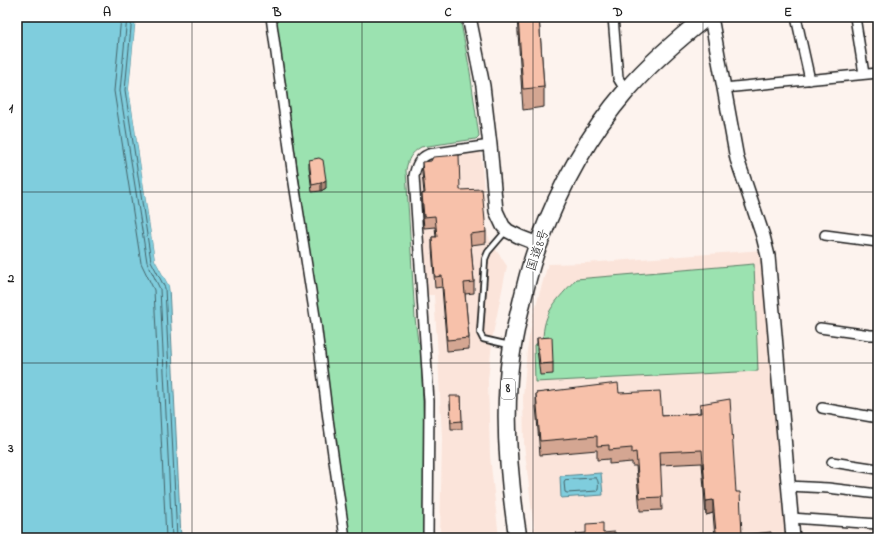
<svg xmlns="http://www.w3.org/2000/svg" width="895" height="555" viewBox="0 0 895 555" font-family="'Indie Flower','Klee One',sans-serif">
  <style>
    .built { fill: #fbe4da }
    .green { fill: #9be2b0; stroke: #5c7f66 }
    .water { fill: #7fcddd; stroke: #578690 }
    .pier { fill: #fdf3ee }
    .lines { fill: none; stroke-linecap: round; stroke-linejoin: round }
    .shore { stroke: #446369; stroke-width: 1 }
    .lane-casing { stroke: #1c1c1c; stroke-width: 8 }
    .street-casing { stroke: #1c1c1c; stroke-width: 12 }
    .secondary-casing { stroke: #1c1c1c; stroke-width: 16 }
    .highway-casing { stroke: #1c1c1c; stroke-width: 20 }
    .lane { stroke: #fff; stroke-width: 4.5 }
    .street { stroke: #fff; stroke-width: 9 }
    .secondary { stroke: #fff; stroke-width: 13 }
    .highway { stroke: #fff; stroke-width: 17 }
    .wall { fill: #d4a692; stroke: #1c1c1c }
    .shaded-wall { fill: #ad8777; stroke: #1c1c1c }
    .building { fill: #f7c1aa; stroke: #1c1c1c }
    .grid { fill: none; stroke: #1c1c1c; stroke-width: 1; stroke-opacity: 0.55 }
    .labels { text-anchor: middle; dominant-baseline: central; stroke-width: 3.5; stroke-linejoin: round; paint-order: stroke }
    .shield { fill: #fff; stroke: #606060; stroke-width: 1 }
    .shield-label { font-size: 12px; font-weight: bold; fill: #1c1c1c }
    .street-label { font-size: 13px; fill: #1c1c1c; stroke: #fff }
    .neatline { fill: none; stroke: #1c1c1c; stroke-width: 1.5 }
    .grid-label { font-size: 13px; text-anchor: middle; font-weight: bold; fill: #1c1c1c }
  </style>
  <rect width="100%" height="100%" fill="#fdf3ee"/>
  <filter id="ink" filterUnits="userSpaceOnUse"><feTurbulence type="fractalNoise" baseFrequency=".025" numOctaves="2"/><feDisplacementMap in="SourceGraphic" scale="8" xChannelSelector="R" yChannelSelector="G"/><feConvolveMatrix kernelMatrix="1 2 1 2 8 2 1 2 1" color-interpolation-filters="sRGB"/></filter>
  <g filter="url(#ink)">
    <path class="built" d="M 479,152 L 481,153 L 487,231 L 490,241 L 507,266 L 493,334 L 488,380 L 490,456 L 499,538 L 440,538 L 442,438 L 438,357 L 434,295 L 427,295 L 418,178 L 421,167 L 429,159 Z
      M 763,250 L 786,538 L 535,538 L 524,444 L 523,398 L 527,350 L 533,315 L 548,264 L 586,263 Z"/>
    <path class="green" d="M 276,17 L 460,17 L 470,72 L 479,136 L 476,139 L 421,147 C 411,153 408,159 406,170 L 415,318 L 418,342 L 421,345 L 424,436 L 423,538 L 348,538 C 326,364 300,191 276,17 Z
      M 754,264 L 758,371 L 535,382 L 534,345 L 543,341 C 543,311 557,300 576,279 Z"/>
    <path class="water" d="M 17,17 L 136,17 L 129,89 L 155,260 L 169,286 L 181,538 L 17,538 Z
      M 601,473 L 603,495 L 561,498 L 560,476 Z"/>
    <path class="pier" d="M 136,17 L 138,17 L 131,89 L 157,259 L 171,286 L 172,308 L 169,286 L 155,260 L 129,89 Z"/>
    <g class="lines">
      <path class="shore" d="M 121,17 L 114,91 L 141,263 L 154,290 L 166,538
        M 127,17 L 120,91 L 147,262 L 160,289 L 172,538
        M 132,17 L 125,90 L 151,261 L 165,288 L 177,538
        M 596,478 C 599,480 599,488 597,491 L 567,493 L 565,492 L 564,482 L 565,480 Z"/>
      <g class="lane-casing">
        <path id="lane" d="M 506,231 L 488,252 L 485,259 L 480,333 L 483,339 L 509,345"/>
      </g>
      <g class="street-casing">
        <path id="street" d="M 271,17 L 293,177 L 316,323 L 328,419 L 345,538
          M 613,17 L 618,78 L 626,91
          M 796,17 L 810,80
          M 855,17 L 864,74
          M 724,88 L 878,73
          M 825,235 L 878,242
          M 820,328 L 870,335 L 878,335
          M 822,408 L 878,418
          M 832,462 L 878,469
          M 788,486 L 828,488 L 878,494
          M 791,518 L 878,524
          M 428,538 L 429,401 L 414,176 C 416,166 419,158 429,154 L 490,145"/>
      </g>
      <g class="secondary-casing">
        <path id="secondary" d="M 469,17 L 483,86 L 490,145 L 496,211 L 503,226 L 508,231 L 520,237 L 538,244
          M 711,17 L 737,159 L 763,236 L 768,256 L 793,538"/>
      </g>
      <g class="highway-casing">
        <path id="highway" d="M 518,538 C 510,488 505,438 508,387 C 509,358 515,329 522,301 C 527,281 531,261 539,243 C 559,189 588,135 626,91 C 650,63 677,40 706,17"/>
      </g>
      <use href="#lane" class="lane"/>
      <use href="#street" class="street"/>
      <use href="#secondary" class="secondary"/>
      <use href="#highway" class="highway"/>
    </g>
    <path class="wall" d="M 517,17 L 539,17 L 544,87 L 544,107 L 523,110 Z
      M 309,160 L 326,188 L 321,191 L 312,192 L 309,167 Z
      M 422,162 L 460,190 L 486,232 L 486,243 L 471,245 L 474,282 L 474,293 L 465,294 L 469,338 L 469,349 L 447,351 L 442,287 L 435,288 L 432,248 L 432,237 L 436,237 L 435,227 L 424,228 L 422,205 L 422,194 L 424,193 L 422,173 Z
      M 537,338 L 553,363 L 553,374 L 540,375 L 537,349 Z
      M 536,393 L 619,393 L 662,416 L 700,413 L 700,404 L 736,492 L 742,535 L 771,538 L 715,538 L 713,513 L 706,515 L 702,463 L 660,465 L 662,510 L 640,511 L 636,466 L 632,466 L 632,462 L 609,464 L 609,459 L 597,460 L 597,450 L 540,455 L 536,406 Z
      M 461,396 L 462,429 L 451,429 L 450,404 Z"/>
    <path class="shaded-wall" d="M 326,180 L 326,188 L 321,191 L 321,183 Z
      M 713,500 L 713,513 L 706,515 L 706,501 Z"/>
    <path class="building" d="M 518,17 L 539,17 L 544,87 L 523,89 Z
      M 459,155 L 460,190 L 482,189 L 486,232 L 470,234 L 474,282 L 464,283 L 469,338 L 447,340 L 442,276 L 435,277 L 432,237 L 437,237 L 435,216 L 424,217 L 422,194 L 425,193 L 422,162 L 431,161 L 433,157 Z
      M 319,158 L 323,160 L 326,180 L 321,183 L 312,185 L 309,160 Z
      M 552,337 L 553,363 L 540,364 L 537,338 Z
      M 618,383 L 619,393 L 660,391 L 662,416 L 701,413 L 700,404 L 730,399 L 736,492 L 740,492 L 742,535 L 771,532 L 771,538 L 726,538 L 725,534 L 719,534 L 716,532 L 713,500 L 706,501 L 702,450 L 660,452 L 662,497 L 640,498 L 636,452 L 632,453 L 632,448 L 609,450 L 609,445 L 597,446 L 597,436 L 540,441 L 536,393 Z
      M 450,396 L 461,396 L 462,421 L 451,422 Z
      M 603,523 L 603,533 L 615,532 L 616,538 L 559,538 L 559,537 L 577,536 L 576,534 L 586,533 L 586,524 Z"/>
  </g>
  <path class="grid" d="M 192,17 L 192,538M 362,17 L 362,538M 533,17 L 533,538M 703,17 L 703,538M 17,192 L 878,192M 17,363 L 878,363"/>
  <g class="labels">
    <rect class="shield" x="501" y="379" width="14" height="20" rx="3"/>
    <g class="shield-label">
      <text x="508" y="389">8</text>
    </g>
    <g class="street-label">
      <text transform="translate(538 250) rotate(-71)">国道8号</text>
    </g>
  </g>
  <rect width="895" height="555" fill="none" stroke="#fff" stroke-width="44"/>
  <rect x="22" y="22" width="851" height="511" class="neatline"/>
  <g class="grid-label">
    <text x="107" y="16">A</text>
    <text x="277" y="16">B</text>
    <text x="448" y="16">C</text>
    <text x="618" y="16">D</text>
    <text x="788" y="16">E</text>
    <text x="11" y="112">1</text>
    <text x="11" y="282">2</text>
    <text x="11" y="452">3</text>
  </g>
</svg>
